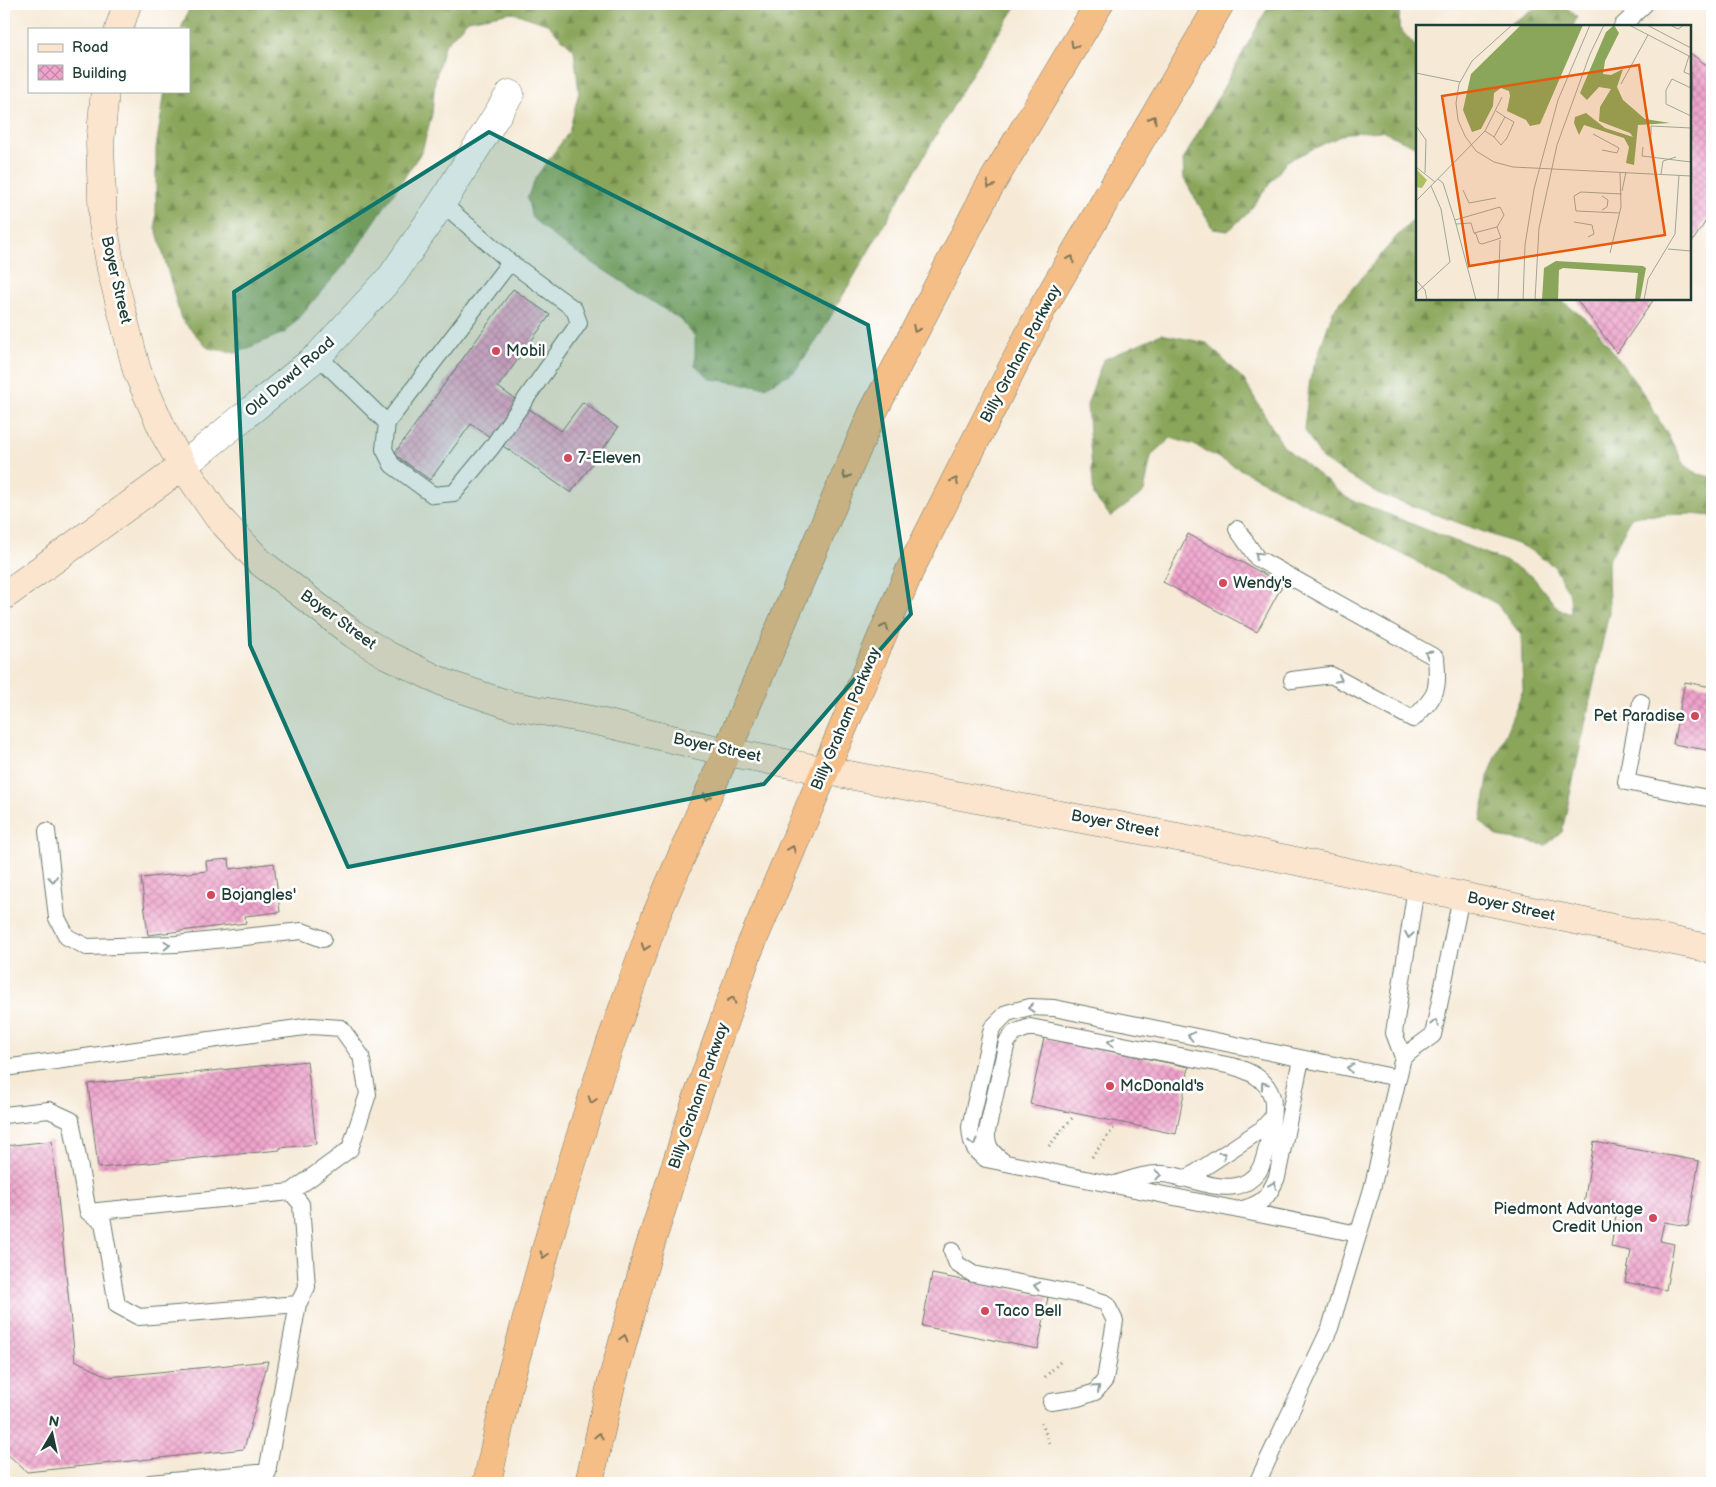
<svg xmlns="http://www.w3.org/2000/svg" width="1716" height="1487" viewBox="0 0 1716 1487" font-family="'Balsamiq Sans',sans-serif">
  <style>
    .forest { fill: url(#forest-firs); stroke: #547247 }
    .building { fill: url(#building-cross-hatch) }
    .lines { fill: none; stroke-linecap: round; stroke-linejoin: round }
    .lane-casing { stroke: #6a7a6d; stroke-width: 18 }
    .street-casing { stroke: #6a7a6d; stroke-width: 29 }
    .secondary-casing { stroke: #6a7a6d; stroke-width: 29 }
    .highway-casing { stroke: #6a7a6d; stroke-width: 29 }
    .path { stroke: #6a7a6d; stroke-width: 3; stroke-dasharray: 1 4; stroke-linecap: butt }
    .lane { stroke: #fff; stroke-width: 16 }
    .street { stroke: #fff; stroke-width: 28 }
    .secondary { stroke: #fbe5cf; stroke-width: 28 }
    .highway { stroke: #f6be87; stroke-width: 28 }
    .oneway { stroke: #807759 }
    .oneway2 { stroke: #8f9e9a }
    .marked { fill: #0f766e; fill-opacity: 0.2; stroke: #0f766e; stroke-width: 4; stroke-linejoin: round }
    .poi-dot { fill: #d1495b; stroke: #fff; stroke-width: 2 }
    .labels { text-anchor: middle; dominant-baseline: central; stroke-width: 5; stroke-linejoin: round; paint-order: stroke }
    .street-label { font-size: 16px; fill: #1f3d34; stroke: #fff }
    .poi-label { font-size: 16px; fill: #1f3d34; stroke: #fff; text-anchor: start }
    .inset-road { fill: none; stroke: #a0a596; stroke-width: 1 }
    .view { fill: #e8590c; fill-opacity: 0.15; stroke: #e8590c; stroke-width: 2.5 }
    .inset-edge { fill: none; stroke: #1f3d34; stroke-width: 2.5 }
  </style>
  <defs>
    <pattern id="forest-firs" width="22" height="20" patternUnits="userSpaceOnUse" patternTransform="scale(1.25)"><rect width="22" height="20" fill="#8aa65a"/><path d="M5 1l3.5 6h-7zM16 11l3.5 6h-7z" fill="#70884b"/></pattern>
    <pattern id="building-cross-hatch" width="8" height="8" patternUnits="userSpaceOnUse" patternTransform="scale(1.25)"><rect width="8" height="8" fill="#f0a3cc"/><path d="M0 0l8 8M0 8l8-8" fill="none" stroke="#c286a6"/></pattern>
  </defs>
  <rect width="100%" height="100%" fill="#fff"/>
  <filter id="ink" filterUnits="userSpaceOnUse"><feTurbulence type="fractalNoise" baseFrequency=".02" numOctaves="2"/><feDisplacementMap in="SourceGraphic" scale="10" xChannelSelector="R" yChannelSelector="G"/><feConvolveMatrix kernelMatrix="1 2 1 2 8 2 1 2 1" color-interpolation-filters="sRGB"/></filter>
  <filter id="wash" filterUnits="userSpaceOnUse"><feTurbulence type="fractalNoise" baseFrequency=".0096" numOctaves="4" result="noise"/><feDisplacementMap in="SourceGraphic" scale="20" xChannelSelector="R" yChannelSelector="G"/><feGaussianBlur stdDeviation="1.12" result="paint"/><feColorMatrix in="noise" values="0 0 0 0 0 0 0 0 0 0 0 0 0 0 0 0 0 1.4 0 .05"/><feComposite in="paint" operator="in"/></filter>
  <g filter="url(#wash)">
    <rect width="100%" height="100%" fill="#f6ead7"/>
    <path class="forest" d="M 191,4 L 1018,4 L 974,70 L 817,340 L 795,371 L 765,387 L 711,379 L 695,365 L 695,337 L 681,320 L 559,241 L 532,218 L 527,198 L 536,177 L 569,132 L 579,92 L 574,50 L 547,24 L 512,12 L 468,20 L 444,46 L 435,80 L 432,114 L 422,151 L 348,261 L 286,332 L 236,353 L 208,348 L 181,319 L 156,228 L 156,148 L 165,91 L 189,91 L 189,29 L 181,29 Z
      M 1270,4 L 1400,4 L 1399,28 L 1417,48 L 1417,147 L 1382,131 L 1347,133 L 1287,161 L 1247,214 L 1228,231 L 1213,229 L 1184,179 L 1183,160 Z
      M 1559,4 L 1563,4 L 1577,17 L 1573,26 L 1506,26 L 1535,9 Z
      M 1417,216 L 1417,299 L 1560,299 L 1595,327 L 1645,396 L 1685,465 L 1698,474 L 1712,477 L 1712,516 L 1691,514 L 1632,516 L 1608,562 L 1609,612 L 1562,832 L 1546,845 L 1497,837 L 1481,822 L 1488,777 L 1523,690 L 1521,635 L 1497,604 L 1194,445 L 1171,438 L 1151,456 L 1144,492 L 1111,517 L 1094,496 L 1087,405 L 1103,360 L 1161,334 L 1207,343 L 1244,380 L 1283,446 L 1347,498 L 1505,561 L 1533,577 L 1558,609 L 1571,614 L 1570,596 L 1554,566 L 1525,547 L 1377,493 L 1322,459 L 1304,429 L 1310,379 L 1333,311 L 1398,235 Z"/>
    <g id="blocks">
      <path class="building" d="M 1690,53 L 1712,69 L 1712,212 L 1690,245 Z
        M 513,289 L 550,315 L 498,387 L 561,431 L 583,402 L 618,428 L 571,493 L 471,424 L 430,480 L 394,454 Z
        M 1576,299 L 1654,299 L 1617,353 Z
        M 1188,534 L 1283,584 L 1257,632 L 1163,582 Z
        M 1685,682 L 1712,687 L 1712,751 L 1673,744 Z
        M 229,859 L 230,869 L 274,863 L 280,912 L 245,916 L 246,923 L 148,935 L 141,878 L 207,871 L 206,861 Z
        M 1044,1038 L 1189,1067 L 1176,1134 L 1030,1104 Z
        M 307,1061 L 316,1144 L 280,1148 L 280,1150 L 98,1168 L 88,1084 Z
        M 52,1141 L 75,1360 L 108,1377 L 268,1361 L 244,1449 L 27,1472 L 4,1451 L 4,1146 Z
        M 1594,1142 L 1699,1161 L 1688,1226 L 1664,1222 L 1660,1241 L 1674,1244 L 1666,1290 L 1625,1282 L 1631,1251 L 1611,1247 L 1616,1215 L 1583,1209 Z
        M 932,1274 L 1048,1297 L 1038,1349 L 922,1326 Z"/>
    </g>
  </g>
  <g filter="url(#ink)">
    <use href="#blocks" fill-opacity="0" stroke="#6a7a6d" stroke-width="1"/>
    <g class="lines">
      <g class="lane-casing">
        <path id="lane" d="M 1622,26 L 1645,4
          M 318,356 L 387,423 L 510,262 L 442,203
          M 387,423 L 384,449 L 392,465 L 433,495 L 454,493 L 492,447 L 579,323 L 574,309 L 510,262
          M 1237,529 L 1257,558 L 1436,658 C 1439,692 1437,695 1413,719 L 1331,675 L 1292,680
          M 1641,702 L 1626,782 L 1712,799
          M 47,831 L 57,918 L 67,937 L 87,947 L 176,944 L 302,931 L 323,939
          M 1403,1057 L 1433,1035 L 1461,897
          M 4,1068 L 312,1026 L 341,1028 L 361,1056 L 368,1094 L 350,1149 L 291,1192
          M 4,1115 L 49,1110 L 71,1120 L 88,1212 L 103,1222 L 117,1305 L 139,1317 L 298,1304 L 307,1287 L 301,1204 L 291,1192 L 88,1212
          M 1004,1162 C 992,1153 986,1147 987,1131 L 1007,1042 L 1014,1033 L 1030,1027 L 1232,1066 C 1249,1071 1266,1078 1272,1097 C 1276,1111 1266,1161 1258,1172 C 1253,1179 1244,1185 1236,1186 C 1211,1191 1179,1172 1157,1174 C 1143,1174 1128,1180 1115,1184
          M 1181,1179 L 1191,1176 L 1262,1129 L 1272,1118
          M 1238,1210 C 1261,1205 1268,1199 1277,1177 L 1301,1059
          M 1358,1234 L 986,1159 C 973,1151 971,1143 970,1127 L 992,1028 L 1007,1013 L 1030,1007 L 1054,1008 L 1398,1078
          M 952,1251 L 957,1264 L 973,1274 L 1081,1295 L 1106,1303 L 1115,1321 L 1105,1380 L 1095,1392 L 1078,1398 L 1051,1402
          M 150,1483 L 268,1472
          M 265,1483 L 298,1304
          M 1257,1483 L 1330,1328 L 1372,1189 L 1403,1057 L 1394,1033 L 1416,887"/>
      </g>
      <g class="street-casing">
        <path id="street" d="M 183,466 L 318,356 L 392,276 L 442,203 L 510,94"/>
      </g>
      <g class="secondary-casing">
        <path id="secondary" d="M 119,29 L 127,4
          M 105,91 L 100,144 L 103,223 L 111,269 L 137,371 L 165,435 L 183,466 L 218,517 L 260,562 L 353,634 L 387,655 L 447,684 L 510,705 L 596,721 L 727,752 L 1225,846 L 1712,949
          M 4,596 L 183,466"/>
      </g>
      <g class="highway-casing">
        <path id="highway" d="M 487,1483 L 508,1386 L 553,1224 L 601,1070 L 655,918 L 872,414 L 987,191 L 1099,4
          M 589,1483 L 611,1385 L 648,1252 L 696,1102 L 748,952 L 910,570 L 1042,309 L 1220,4"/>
      </g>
      <path class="path" d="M 1049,1146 L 1073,1117
        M 1092,1157 L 1116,1125
        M 1045,1377 L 1062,1360
        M 1042,1423 L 1050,1446"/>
      <use href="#lane" class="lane"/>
      <use href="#street" class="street"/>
      <use href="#secondary" class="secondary"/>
      <use href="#highway" class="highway"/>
    </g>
    <defs><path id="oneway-chevron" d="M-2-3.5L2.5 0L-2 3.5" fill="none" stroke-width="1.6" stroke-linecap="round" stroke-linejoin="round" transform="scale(1.25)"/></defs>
    <g class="oneway">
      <use href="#oneway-chevron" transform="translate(1074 45) rotate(121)"/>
      <use href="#oneway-chevron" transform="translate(1153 119) rotate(-60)"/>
      <use href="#oneway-chevron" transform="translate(990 185) rotate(121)"/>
      <use href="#oneway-chevron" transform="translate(1071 259) rotate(-60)"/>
      <use href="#oneway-chevron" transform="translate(916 329) rotate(117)"/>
      <use href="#oneway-chevron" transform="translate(846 476) rotate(113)"/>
      <use href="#oneway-chevron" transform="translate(955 481) rotate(-63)"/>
      <use href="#oneway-chevron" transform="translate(885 627) rotate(-67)"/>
      <use href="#oneway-chevron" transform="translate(707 797) rotate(113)"/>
      <use href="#oneway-chevron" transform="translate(792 849) rotate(-67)"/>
      <use href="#oneway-chevron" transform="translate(645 947) rotate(110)"/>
      <use href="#oneway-chevron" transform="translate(732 1000) rotate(-71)"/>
      <use href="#oneway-chevron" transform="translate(592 1100) rotate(108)"/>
      <use href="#oneway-chevron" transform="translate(544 1255) rotate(106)"/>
      <use href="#oneway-chevron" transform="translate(624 1338) rotate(-74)"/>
      <use href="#oneway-chevron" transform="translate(599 1436) rotate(-78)"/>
    </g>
    <g class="oneway2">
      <use href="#oneway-chevron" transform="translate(1258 555) rotate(-136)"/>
      <use href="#oneway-chevron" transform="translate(1428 654) rotate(-151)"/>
      <use href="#oneway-chevron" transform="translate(1339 679) rotate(28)"/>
      <use href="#oneway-chevron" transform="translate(53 879) rotate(84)"/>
      <use href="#oneway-chevron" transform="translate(1409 935) rotate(99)"/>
      <use href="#oneway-chevron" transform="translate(167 945) rotate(-2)"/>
      <use href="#oneway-chevron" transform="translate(1031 1008) rotate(175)"/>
      <use href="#oneway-chevron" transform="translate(1435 1023) rotate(-78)"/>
      <use href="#oneway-chevron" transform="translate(1191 1036) rotate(-168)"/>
      <use href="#oneway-chevron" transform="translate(1111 1042) rotate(-169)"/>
      <use href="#oneway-chevron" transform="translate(1350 1068) rotate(-169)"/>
      <use href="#oneway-chevron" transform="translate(1264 1085) rotate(-126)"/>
      <use href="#oneway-chevron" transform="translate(973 1142) rotate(76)"/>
      <use href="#oneway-chevron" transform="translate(1223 1155) rotate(-34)"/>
      <use href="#oneway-chevron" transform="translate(1158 1175) rotate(1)"/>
      <use href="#oneway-chevron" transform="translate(1273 1185) rotate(-67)"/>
      <use href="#oneway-chevron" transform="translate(1037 1286) rotate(-169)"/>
      <use href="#oneway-chevron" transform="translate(1097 1388) rotate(-42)"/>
    </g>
  </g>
  <path class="marked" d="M 489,132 L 868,325 L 911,614 L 764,784 L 348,867 L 250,645 L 234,292 Z"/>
  <g class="poi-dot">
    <circle cx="496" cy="351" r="5"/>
    <circle cx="568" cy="458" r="5"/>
    <circle cx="1223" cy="583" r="5"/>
    <circle cx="1695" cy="716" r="5"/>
    <circle cx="211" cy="895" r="5"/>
    <circle cx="1110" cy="1086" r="5"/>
    <circle cx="1653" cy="1218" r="5"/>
    <circle cx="985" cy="1311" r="5"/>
  </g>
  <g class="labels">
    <g class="street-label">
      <text transform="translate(116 280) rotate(77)">Boyer Street</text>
      <text transform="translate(1021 354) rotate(-62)">Billy Graham Parkway</text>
      <text transform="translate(290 377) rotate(-41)">Old Dowd Road</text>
      <text transform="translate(338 620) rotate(36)">Boyer Street</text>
      <text transform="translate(846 719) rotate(-67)">Billy Graham Parkway</text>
      <text transform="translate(717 748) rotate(12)">Boyer Street</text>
      <text transform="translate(1115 824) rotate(11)">Boyer Street</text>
      <text transform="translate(1511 907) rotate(12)">Boyer Street</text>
      <text transform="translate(699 1096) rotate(-71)">Billy Graham Parkway</text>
    </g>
    <g class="poi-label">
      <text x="506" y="351">Mobil</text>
      <text x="578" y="458">7-Eleven</text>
      <text x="1233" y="583">Wendy's</text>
      <text x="1685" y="716" text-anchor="end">Pet Paradise</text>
      <text x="221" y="895">Bojangles'</text>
      <text x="1120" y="1086">McDonald's</text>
      <text x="1643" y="1209" text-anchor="end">Piedmont Advantage<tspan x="1643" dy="18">Credit Union</tspan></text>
      <text x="995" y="1311">Taco Bell</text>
    </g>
  </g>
  <g transform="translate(1416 25)">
    <rect width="275" height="275" fill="#f6ead7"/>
    <path d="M 105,0 L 167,0 L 124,99 L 114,101 L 110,95 L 91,86 L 94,71 L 93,66 L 85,63 L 78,68 L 77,81 L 65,104 L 56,107 L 47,85 L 55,49 ZM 198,0 L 203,8 L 189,36 L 187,49 L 195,50 L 207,44 L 201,62 L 207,75 L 229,94 L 254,98 L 222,100 L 218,140 L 210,138 L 213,122 L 208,113 L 168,100 L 163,110 L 158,98 L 159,92 L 170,88 L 189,103 L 217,112 L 214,108 L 183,96 L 184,82 L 195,64 L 183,62 L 171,75 L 164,68 L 190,7 ZM 140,236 L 227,241 L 230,243 L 224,275 L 219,275 L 222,248 L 147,243 L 143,245 L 142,275 L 126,275 L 128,243 Z" fill="#8aa65a"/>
    <path d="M 0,144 L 11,155 L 6,163 L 0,162 Z" fill="#aec064"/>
    <path class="inset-road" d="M 96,0 L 56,36 L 43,59 L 40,78 L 42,95 L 49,111 L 60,126 L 78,137 L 97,142 L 275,151M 213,0 L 275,32M 231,0 L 275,23M 254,0 L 262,4 L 268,0M 273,31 L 268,47 L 275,50M 0,48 L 44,57M 205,59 L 232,10M 275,63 L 256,54 L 250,65 L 250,79 L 275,91M 0,101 L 10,115 L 9,148M 69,106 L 78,112 L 89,92 L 80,86M 177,109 L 203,123 L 201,128 L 186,125M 235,110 L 235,101 L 275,103M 78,112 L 85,120 L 91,113 L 98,97 L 89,92M 227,122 L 226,131 L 275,137M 0,142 L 19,157M 245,149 L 247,136 L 260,132M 22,154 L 27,158 L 40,199 L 55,198 L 58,208 L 60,209 L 63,218 L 66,219 L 85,213 L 81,202 L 58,208M 47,165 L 53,178 L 80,173M 206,166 L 210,147M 0,176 L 69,106 L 86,72M 186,185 L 191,182 L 192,175 L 186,171M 204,188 L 160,186 L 158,171 L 165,167 L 206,169M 39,195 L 84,182 L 88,190 L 81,202M 158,197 L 176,200 L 178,209 L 172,212M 40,199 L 60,275M 252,224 L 275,226M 194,228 L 205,182 L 204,147M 52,242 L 83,235M 0,255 L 9,265 L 11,275M 0,268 L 34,237 L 25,184 L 15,161M 82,275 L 84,215M 107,275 L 109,220 L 118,164 L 142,75 L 174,0M 119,275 L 123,203 L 141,120 L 174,29 L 188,0M 228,275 L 232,254 L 259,209 L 263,150"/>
    <path class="view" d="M 223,40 L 249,210 L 53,241 L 26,71 Z"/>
    <rect width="275" height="275" class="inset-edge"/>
  </g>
  <rect width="1716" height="1487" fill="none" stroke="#fff" stroke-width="20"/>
  <rect x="28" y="28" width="162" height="65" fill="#ffffff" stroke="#a5b1ae"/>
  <rect x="38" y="44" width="25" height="8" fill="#fbe5cf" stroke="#a5b1ae"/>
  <text x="72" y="52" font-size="15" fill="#1f3d34">Road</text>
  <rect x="38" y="65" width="25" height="15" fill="url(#building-cross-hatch)" stroke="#a5b1ae"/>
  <text x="72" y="78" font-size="15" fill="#1f3d34">Building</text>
  <g transform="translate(52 1434) rotate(9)" stroke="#ffffff" stroke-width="4" paint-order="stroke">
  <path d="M0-4L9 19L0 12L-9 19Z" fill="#1f3d34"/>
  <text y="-8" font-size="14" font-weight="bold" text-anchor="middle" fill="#1f3d34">N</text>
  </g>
</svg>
